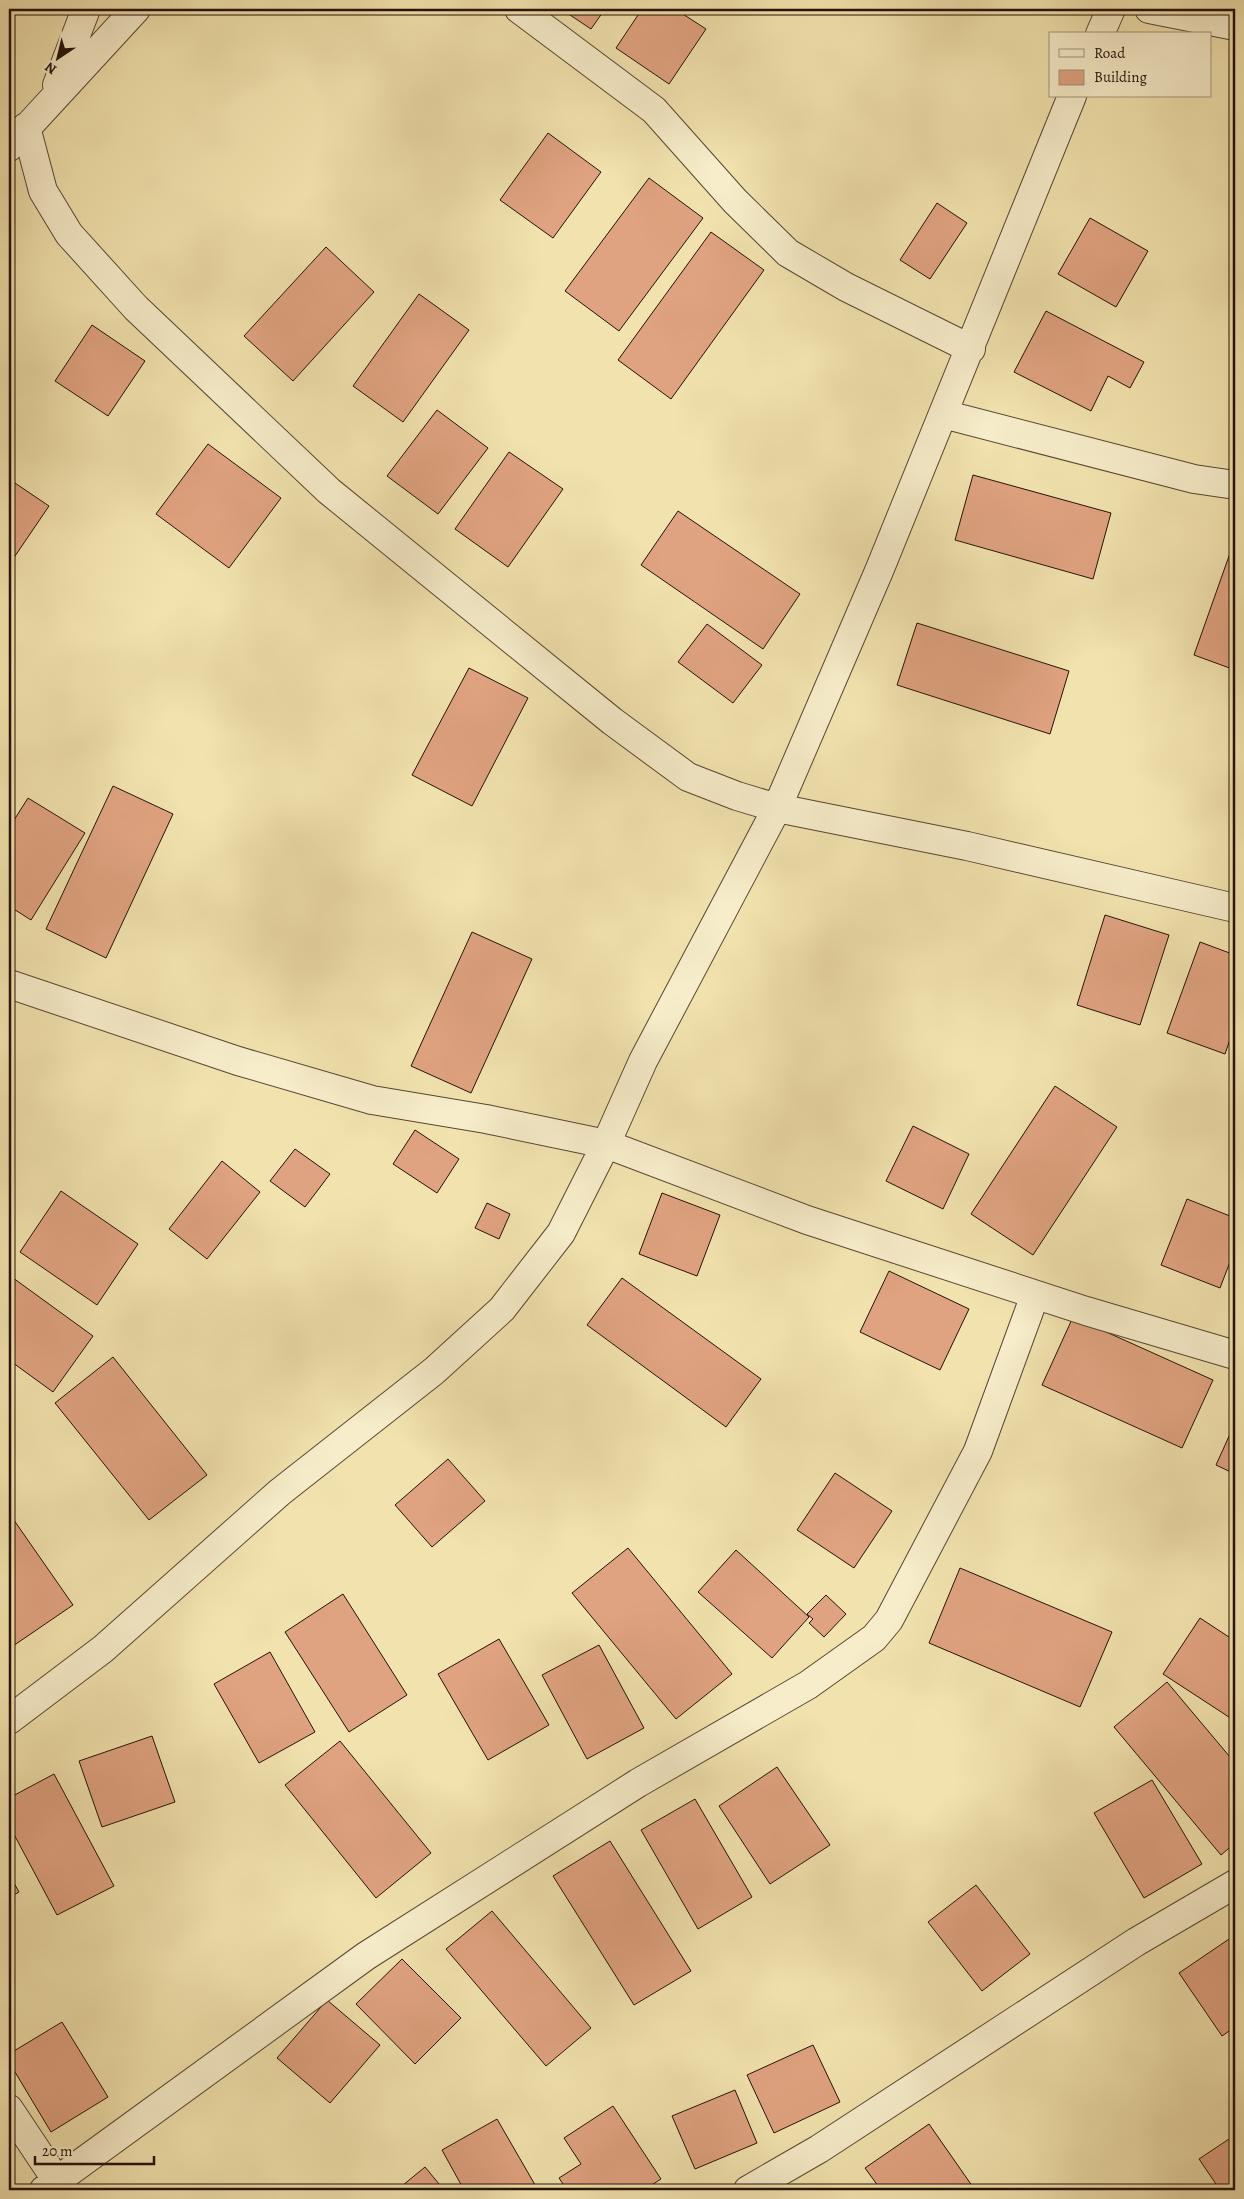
<svg xmlns="http://www.w3.org/2000/svg" width="1244" height="2199" viewBox="0 0 1244 2199" font-family="Alegreya,serif">
  <style>
    .building { fill: #e0a381; stroke: #241109 }
    .lines { fill: none; stroke-linecap: round; stroke-linejoin: round }
    .minor-casing { stroke: #584632; stroke-width: 30 }
    .minor { stroke: #f7edca; stroke-width: 28 }
  </style>
  <rect width="100%" height="100%" fill="#f2e3ae"/>
  <filter id="stains"><feTurbulence type="fractalNoise" baseFrequency=".004" numOctaves="4"/><feColorMatrix values="0 0 0 0 .2 0 0 0 0 .09 0 0 0 0 .02 0 0 0 .5 -.17"/></filter>
  <radialGradient id="worn" r=".72"><stop offset=".6" stop-color="#630" stop-opacity="0"/><stop offset="1" stop-color="#630" stop-opacity=".3"/></radialGradient>
  <path class="building" d="M 561,9 L 605,9 L 591,29 Z
    M 642,9 L 675,9 L 706,29 L 669,84 L 616,48 Z
    M 548,133 L 601,172 L 553,238 L 500,200 Z
    M 649,178 L 703,218 L 619,331 L 565,291 Z
    M 937,203 L 967,223 L 930,279 L 900,260 Z
    M 1090,218 L 1148,251 L 1116,307 L 1058,274 Z
    M 711,232 L 764,270 L 671,399 L 618,360 Z
    M 326,247 L 374,292 L 293,381 L 244,336 Z
    M 419,294 L 469,330 L 403,422 L 353,386 Z
    M 1046,311 L 1144,362 L 1130,388 L 1108,376 L 1091,411 L 1014,372 Z
    M 92,325 L 145,361 L 108,416 L 55,381 Z
    M 437,410 L 488,448 L 438,514 L 387,476 Z
    M 208,444 L 281,498 L 229,568 L 156,514 Z
    M 509,452 L 563,489 L 508,567 L 455,529 Z
    M 973,475 L 1111,513 L 1093,579 L 955,540 Z
    M 9,479 L 49,506 L 11,562 L 9,560 Z
    M 678,511 L 800,594 L 763,649 L 641,565 Z
    M 1235,539 L 1235,670 L 1194,655 Z
    M 917,623 L 1069,671 L 1050,734 L 897,685 Z
    M 707,624 L 762,665 L 733,703 L 678,662 Z
    M 469,668 L 528,698 L 472,806 L 412,775 Z
    M 113,786 L 173,814 L 106,958 L 46,929 Z
    M 28,798 L 85,833 L 31,920 L 9,906 L 9,828 Z
    M 1105,915 L 1169,935 L 1140,1025 L 1077,1005 Z
    M 472,932 L 532,959 L 471,1093 L 411,1066 Z
    M 1200,942 L 1235,955 L 1235,1025 L 1225,1054 L 1167,1033 Z
    M 1055,1086 L 1117,1127 L 1033,1255 L 971,1214 Z
    M 913,1126 L 969,1154 L 943,1209 L 886,1181 Z
    M 415,1130 L 459,1159 L 437,1193 L 393,1164 Z
    M 295,1149 L 330,1174 L 305,1207 L 270,1181 Z
    M 222,1161 L 260,1192 L 207,1259 L 169,1229 Z
    M 61,1191 L 138,1244 L 97,1305 L 20,1252 Z
    M 662,1193 L 720,1215 L 697,1276 L 639,1254 Z
    M 1187,1199 L 1235,1218 L 1235,1249 L 1220,1288 L 1161,1265 Z
    M 487,1203 L 510,1214 L 499,1239 L 475,1228 Z
    M 889,1271 L 969,1309 L 940,1370 L 860,1332 Z
    M 9,1275 L 93,1336 L 53,1392 L 9,1360 Z
    M 622,1278 L 761,1379 L 726,1427 L 587,1325 Z
    M 1073,1317 L 1213,1380 L 1182,1448 L 1042,1385 Z
    M 113,1357 L 207,1475 L 149,1520 L 55,1403 Z
    M 1235,1423 L 1235,1474 L 1216,1465 Z
    M 448,1459 L 485,1501 L 432,1547 L 395,1505 Z
    M 835,1473 L 892,1511 L 854,1568 L 797,1530 Z
    M 9,1513 L 73,1605 L 13,1646 L 9,1641 Z
    M 628,1548 L 732,1674 L 676,1719 L 572,1593 Z
    M 736,1550 L 809,1617 L 772,1658 L 698,1592 Z
    M 960,1568 L 1112,1632 L 1080,1707 L 929,1643 Z
    M 343,1594 L 407,1695 L 349,1732 L 285,1632 Z
    M 826,1595 L 846,1614 L 824,1637 L 809,1623 L 813,1619 L 807,1614 Z
    M 1200,1618 L 1235,1641 L 1235,1721 L 1163,1674 Z
    M 499,1639 L 549,1725 L 488,1760 L 438,1674 Z
    M 599,1645 L 644,1728 L 587,1759 L 542,1675 Z
    M 270,1652 L 315,1732 L 259,1763 L 214,1684 Z
    M 1167,1682 L 1235,1763 L 1235,1843 L 1221,1855 L 1114,1727 Z
    M 152,1736 L 175,1802 L 102,1827 L 79,1761 Z
    M 340,1741 L 431,1853 L 376,1898 L 285,1785 Z
    M 777,1767 L 830,1845 L 770,1884 L 719,1806 Z
    M 54,1774 L 114,1886 L 57,1915 L 9,1825 L 9,1798 Z
    M 1152,1780 L 1202,1864 L 1144,1898 L 1094,1813 Z
    M 695,1799 L 752,1897 L 698,1929 L 641,1830 Z
    M 610,1841 L 691,1971 L 634,2005 L 553,1876 Z
    M 9,1874 L 19,1892 L 9,1898 Z
    M 976,1885 L 1030,1954 L 982,1991 L 928,1922 Z
    M 492,1911 L 591,2028 L 546,2066 L 446,1949 Z
    M 1235,1935 L 1235,2027 L 1222,2036 L 1179,1973 Z
    M 402,1959 L 461,2018 L 415,2064 L 356,2004 Z
    M 327,2000 L 380,2045 L 330,2103 L 277,2058 Z
    M 62,2022 L 108,2097 L 51,2132 L 9,2062 L 9,2054 Z
    M 813,2045 L 840,2102 L 774,2133 L 747,2075 Z
    M 735,2090 L 757,2143 L 695,2169 L 672,2116 Z
    M 613,2106 L 661,2179 L 644,2190 L 567,2190 L 559,2178 L 581,2164 L 564,2138 Z
    M 497,2119 L 538,2190 L 464,2190 L 442,2150 Z
    M 929,2124 L 975,2190 L 881,2190 L 865,2168 Z
    M 1235,2135 L 1235,2190 L 1220,2190 L 1199,2159 Z
    M 425,2167 L 444,2190 L 397,2190 Z"/>
  <g class="lines">
    <g class="minor-casing">
      <path id="minor" d="M 519,9 L 654,110 L 735,201 L 788,253 L 846,287 L 971,349
        M 1149,9 L 1235,26
        M 1100,34 L 1111,9
        M 57,85 L 86,9
        M 26,127 L 43,191 L 69,234 L 136,308 L 329,491 L 612,721 L 688,777 L 737,796 L 777,808 L 967,846 L 1235,908
        M 9,147 L 136,9
        M 943,414 L 1194,479 L 1235,485
        M 9,984 L 238,1061 L 372,1100 L 486,1119 L 606,1144 L 807,1220 L 1086,1311 L 1235,1355
        M 9,1720 L 103,1649 L 280,1492 L 434,1371 L 502,1309 L 561,1233 L 606,1144 L 643,1061 L 777,808 L 879,571 L 1072,96
        M 9,2109 L 63,2190
        M 44,2190 L 366,1956 L 638,1783 L 808,1685 L 874,1638 L 889,1620 L 978,1451 L 1035,1295
        M 748,2190 L 819,2149 L 1136,1942 L 1235,1884"/>
    </g>
    <use href="#minor" class="minor"/>
  </g>
  <rect width="1244" height="2199" fill="none" stroke="#f2e3ae" stroke-width="30"/>
  <rect x="10" y="10" width="1224" height="2179" fill="none" stroke="#241109" stroke-width="2.5"/>
  <rect x="15" y="15" width="1214" height="2169" fill="none" stroke="#241109"/>
  <rect x="1049" y="32" width="162" height="65" fill="#f7edca" stroke="#a3957d"/>
  <rect x="1059" y="49" width="25" height="8" fill="#f7edca" stroke="#a3957d"/>
  <text x="1094" y="58" font-size="15" fill="#241109">Road</text>
  <rect x="1059" y="70" width="25" height="15" fill="#e0a381" stroke="#a3957d"/>
  <text x="1094" y="82" font-size="15" fill="#241109">Building</text>
  <g transform="translate(58 58) rotate(215)" stroke="#f7edca" stroke-width="4" paint-order="stroke">
  <path d="M0-4L9 19L0 12L-9 19Z" fill="#241109"/>
  <text y="-8" font-size="14" font-weight="bold" text-anchor="middle" fill="#241109">N</text>
  </g>
  <path d="M35 2156v8h119v-8" fill="none" stroke="#241109" stroke-width="2.5"/>
  <text x="42" y="2156" font-size="15" fill="#241109" stroke="#f7edca" stroke-width="4" paint-order="stroke">20 m</text>
  <rect width="100%" height="100%" filter="url(#stains)"/>
  <rect width="100%" height="100%" fill="url(#worn)"/>
</svg>
